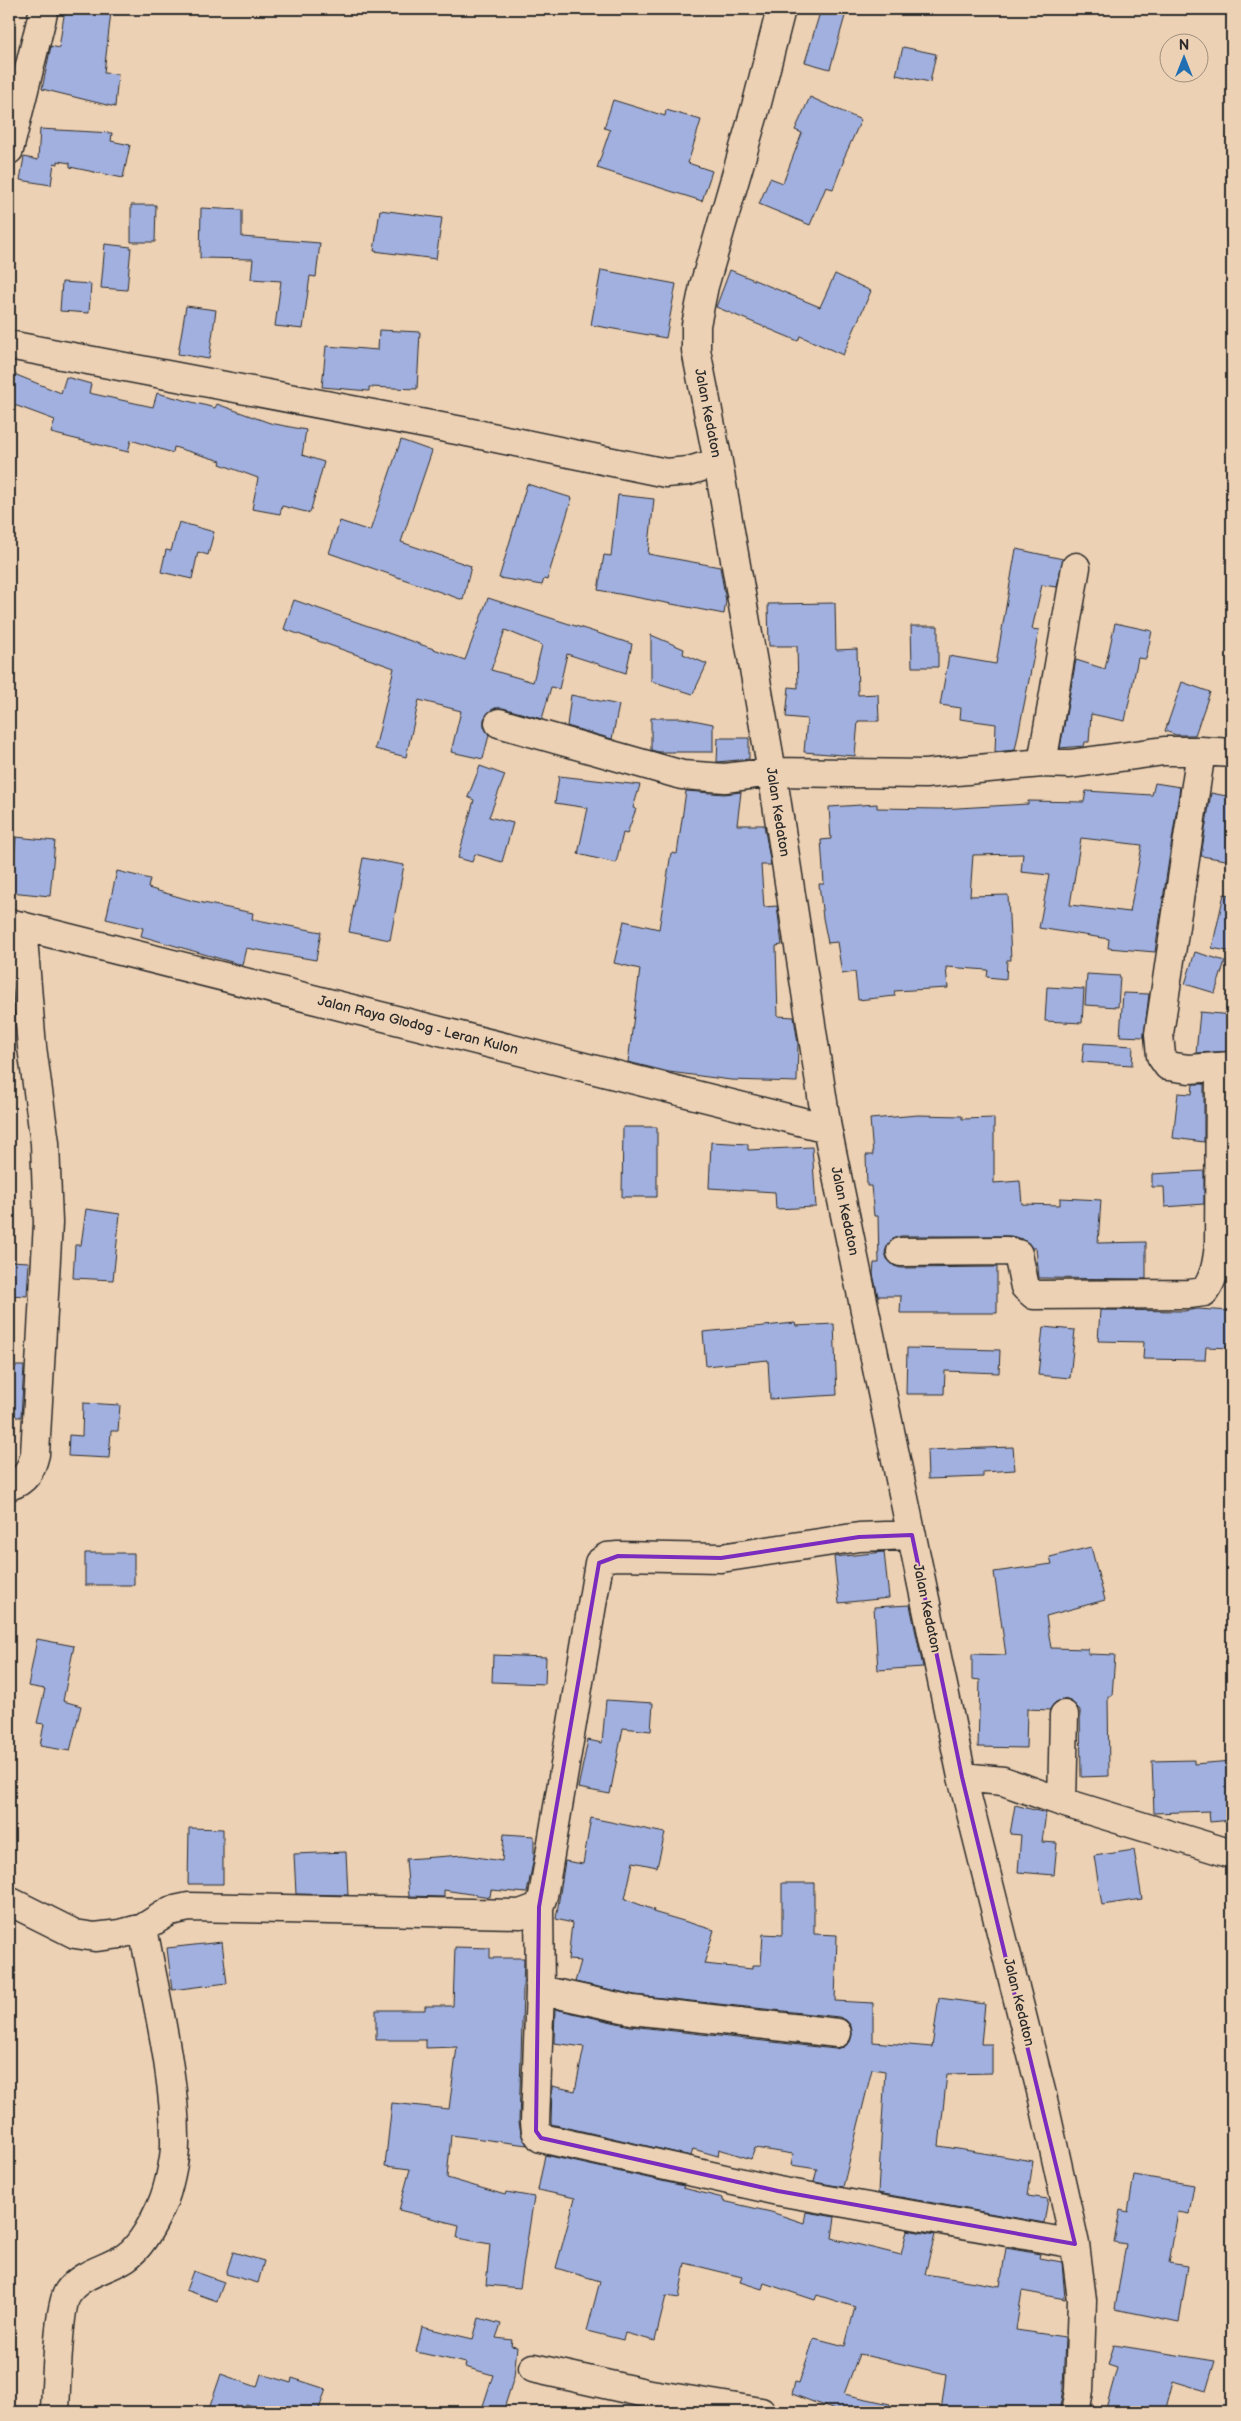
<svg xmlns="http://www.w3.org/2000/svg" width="1241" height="2421" viewBox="0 0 1241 2421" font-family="'Balsamiq Sans',sans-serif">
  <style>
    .building { fill: #a1b0df; stroke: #2b2b2b; fill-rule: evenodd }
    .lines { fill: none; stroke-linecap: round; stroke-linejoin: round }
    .minor-casing { stroke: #2b2b2b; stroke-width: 31 }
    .minor { stroke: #edd1b4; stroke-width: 28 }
    .marked { fill: none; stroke: #7b2cbf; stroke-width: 4; stroke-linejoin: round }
    .labels { text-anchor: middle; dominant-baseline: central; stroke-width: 4; stroke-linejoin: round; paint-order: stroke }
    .street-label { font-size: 14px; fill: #2b2b2b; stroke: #edd1b4 }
  </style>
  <rect width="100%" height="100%" fill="#edd1b4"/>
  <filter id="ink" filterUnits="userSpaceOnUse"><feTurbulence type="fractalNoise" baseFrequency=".02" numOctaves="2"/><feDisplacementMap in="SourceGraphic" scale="10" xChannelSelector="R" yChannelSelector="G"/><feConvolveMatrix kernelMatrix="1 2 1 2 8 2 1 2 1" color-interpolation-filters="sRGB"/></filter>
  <g filter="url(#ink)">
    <path class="building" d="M 65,9 L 111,12 L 104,73 L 118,74 L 115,107 L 42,89 L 51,46 L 59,48 Z
      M 821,9 L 847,9 L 830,69 L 805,62 Z
      M 903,47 L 936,54 L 930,82 L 896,75 Z
      M 810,97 L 861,120 L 843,160 L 844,160 L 833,189 L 826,187 L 810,225 L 759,204 L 770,178 L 783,183 L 802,133 L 795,130 Z
      M 613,100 L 665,116 L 666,110 L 701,120 L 688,163 L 712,171 L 702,201 L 597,168 L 610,130 L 604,128 Z
      M 40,129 L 112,133 L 111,141 L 130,145 L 123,178 L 70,167 L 70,163 L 58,161 L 58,164 L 54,163 L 51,185 L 20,180 L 24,157 L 38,160 Z
      M 131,205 L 156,205 L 155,242 L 131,242 Z
      M 201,208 L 242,210 L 242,237 L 320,243 L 316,277 L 310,276 L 303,329 L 275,326 L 281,281 L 251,279 L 253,259 L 200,258 Z
      M 380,210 L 442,218 L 436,259 L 374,251 Z
      M 105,244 L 131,247 L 127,290 L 101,288 Z
      M 601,270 L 676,284 L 666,338 L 591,325 Z
      M 730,270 L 820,307 L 835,274 L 871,291 L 843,355 L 800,336 L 798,341 L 716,307 Z
      M 62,282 L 91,284 L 89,313 L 60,311 Z
      M 186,306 L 216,310 L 209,359 L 178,354 Z
      M 379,330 L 420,332 L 417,389 L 369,387 L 369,391 L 322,387 L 326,346 L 378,350 Z
      M 9,372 L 61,393 L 66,377 L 91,384 L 89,393 L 153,407 L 157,393 L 215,408 L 217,404 L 270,423 L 306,430 L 302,455 L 324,462 L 310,513 L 282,506 L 280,514 L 252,509 L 258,478 L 220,464 L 221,461 L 174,447 L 173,453 L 131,440 L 128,452 L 51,433 L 55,420 L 9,403 Z
      M 401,440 L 432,451 L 401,542 L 471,566 L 463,600 L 329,553 L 340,521 L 370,531 Z
      M 527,484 L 572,498 L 547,580 L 544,579 L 542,585 L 499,578 Z
      M 618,495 L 654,499 L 648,554 L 720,567 L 726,601 L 724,614 L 598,590 L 604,555 L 611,556 Z
      M 179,522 L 214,532 L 208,555 L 198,552 L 192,579 L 161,572 L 166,550 L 171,551 Z
      M 1016,549 L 1063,559 L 1057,587 L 1042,585 L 1032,629 L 1039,630 L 1015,750 L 995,752 L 996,724 L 960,719 L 961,708 L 940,705 L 949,656 L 996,664 Z
      M 488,598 L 632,644 L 626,673 L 567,654 L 559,689 L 551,687 L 542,719 L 503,708 L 495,708 L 489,712 L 484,719 L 484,727 L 489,735 L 483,759 L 451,752 L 461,711 L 419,700 L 406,757 L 375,749 L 394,668 L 284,629 L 294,600 L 465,660 ZM 505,630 L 542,645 L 533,682 L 491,670 Z
      M 835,603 L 836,650 L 857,649 L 858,695 L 878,694 L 879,721 L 858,721 L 855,756 L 804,752 L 807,719 L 786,717 L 789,687 L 798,688 L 797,646 L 769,646 L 768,604 Z
      M 1115,623 L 1152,631 L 1146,659 L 1138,658 L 1125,721 L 1091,714 L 1089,742 L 1085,742 L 1084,746 L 1060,748 L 1076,660 L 1105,669 Z
      M 911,626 L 938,626 L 938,667 L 912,667 Z
      M 651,635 L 684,649 L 683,654 L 707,664 L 693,694 L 651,681 Z
      M 1182,682 L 1210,692 L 1195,735 L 1176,735 L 1165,731 Z
      M 571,695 L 619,705 L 612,739 L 567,726 Z
      M 651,718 L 683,718 L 713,724 L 713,752 L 659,752 L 651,750 Z
      M 718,738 L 749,738 L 749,759 L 717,762 Z
      M 480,766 L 505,775 L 489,817 L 513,823 L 502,862 L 475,854 L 472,862 L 458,858 L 474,800 L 468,797 Z
      M 559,776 L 640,785 L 633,808 L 636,809 L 627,834 L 623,833 L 616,863 L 578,854 L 588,808 L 555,803 Z
      M 1155,783 L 1180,787 L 1155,952 L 1108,948 L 1109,939 L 1039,928 L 1049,875 L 1021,872 L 1023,854 L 973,855 L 970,896 L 1008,895 L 1011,960 L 1007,960 L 1006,979 L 987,977 L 988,970 L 946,967 L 948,988 L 894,991 L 895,996 L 858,1000 L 855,972 L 842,974 L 837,942 L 828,943 L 823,918 L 819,884 L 824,884 L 821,840 L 831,839 L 829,807 L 877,804 L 877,808 L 940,809 L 1028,804 L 1028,801 L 1084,802 L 1086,791 L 1152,795 ZM 1081,838 L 1142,845 L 1130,912 L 1070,905 Z
      M 686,791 L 724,794 L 741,792 L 737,825 L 764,825 L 771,865 L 761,865 L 764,907 L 777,906 L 782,945 L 776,946 L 778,1016 L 794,1017 L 798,1044 L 797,1082 L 731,1080 L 669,1072 L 628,1062 L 640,969 L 614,963 L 624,921 L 659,929 L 671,853 L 677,854 Z
      M 1211,793 L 1232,797 L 1232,861 L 1201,856 Z
      M 16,837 L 55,841 L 50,896 L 10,892 Z
      M 363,858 L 404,865 L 390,940 L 349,932 Z
      M 117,871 L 150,879 L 148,888 L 193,901 L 253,913 L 252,919 L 321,932 L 316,960 L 246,948 L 242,965 L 141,936 L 143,928 L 106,919 Z
      M 1224,894 L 1232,895 L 1232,952 L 1212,948 Z
      M 1195,952 L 1225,961 L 1215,993 L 1185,984 Z
      M 1087,974 L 1120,976 L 1118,1007 L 1085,1005 Z
      M 1047,987 L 1084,989 L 1082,1023 L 1045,1021 Z
      M 1123,993 L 1149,994 L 1144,1037 L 1120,1036 Z
      M 1200,1012 L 1232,1015 L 1232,1051 L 1196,1053 Z
      M 1084,1043 L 1133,1046 L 1132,1065 L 1082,1062 Z
      M 1193,1084 L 1204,1084 L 1204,1142 L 1173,1138 L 1178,1093 L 1192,1094 Z
      M 918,1115 L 962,1116 L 962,1119 L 994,1118 L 994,1183 L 1020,1181 L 1022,1204 L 1060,1205 L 1060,1198 L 1101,1200 L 1098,1243 L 1146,1242 L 1146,1279 L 1039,1278 L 1036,1248 L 1032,1248 L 1023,1239 L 1011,1236 L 901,1236 L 893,1239 L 888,1244 L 885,1252 L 887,1259 L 894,1266 L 901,1268 L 997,1267 L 997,1313 L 900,1313 L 901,1296 L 878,1296 L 873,1274 L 874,1263 L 879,1263 L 878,1216 L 874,1216 L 871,1186 L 867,1186 L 866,1155 L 873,1155 L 870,1119 Z
      M 623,1127 L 657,1127 L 657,1197 L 622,1197 Z
      M 711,1142 L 748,1144 L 748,1150 L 812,1147 L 816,1207 L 776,1209 L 775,1192 L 709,1188 Z
      M 1204,1171 L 1204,1204 L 1165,1207 L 1164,1187 L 1152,1187 L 1152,1174 Z
      M 86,1209 L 120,1214 L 113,1280 L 73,1278 L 75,1245 L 81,1245 Z
      M 9,1261 L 29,1262 L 27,1296 L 9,1295 Z
      M 1197,1309 L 1232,1311 L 1232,1348 L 1206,1347 L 1205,1360 L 1143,1359 L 1144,1342 L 1098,1341 L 1100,1310 L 1184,1311 Z
      M 795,1323 L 796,1326 L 834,1324 L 837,1395 L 770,1399 L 768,1360 L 706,1366 L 703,1332 Z
      M 1043,1327 L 1075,1330 L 1070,1378 L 1038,1375 Z
      M 907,1348 L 1000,1350 L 999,1373 L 945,1371 L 944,1394 L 906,1394 Z
      M 9,1366 L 24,1366 L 21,1417 L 9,1417 Z
      M 83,1403 L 120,1405 L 118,1431 L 111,1431 L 109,1458 L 68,1456 L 69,1435 L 82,1436 Z
      M 1013,1447 L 1015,1470 L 983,1472 L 983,1477 L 928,1479 L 927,1450 Z
      M 1091,1547 L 1105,1600 L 1046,1616 L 1051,1648 L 1088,1649 L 1088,1654 L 1115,1655 L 1112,1696 L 1108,1696 L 1109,1776 L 1081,1777 L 1080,1710 L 1072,1702 L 1065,1699 L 1056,1702 L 1050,1710 L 1027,1709 L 1026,1748 L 978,1747 L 980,1680 L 972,1679 L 972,1654 L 1006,1655 L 994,1572 L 1052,1564 L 1050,1557 Z
      M 884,1552 L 889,1598 L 839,1603 L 834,1557 Z
      M 85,1553 L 134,1553 L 134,1585 L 85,1585 Z
      M 910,1605 L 923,1667 L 878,1670 L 874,1607 Z
      M 37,1639 L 74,1646 L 63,1701 L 81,1706 L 70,1751 L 40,1746 L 44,1724 L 37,1723 L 45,1689 L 28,1686 Z
      M 493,1655 L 546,1657 L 545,1684 L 492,1682 Z
      M 606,1700 L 653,1703 L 651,1731 L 623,1728 L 610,1794 L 578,1788 L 588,1740 L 602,1743 Z
      M 1194,1760 L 1194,1764 L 1232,1761 L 1232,1820 L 1210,1822 L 1209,1811 L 1154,1813 L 1152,1761 Z
      M 1015,1805 L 1046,1813 L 1042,1842 L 1057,1843 L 1054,1875 L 1018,1872 L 1021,1835 L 1010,1834 Z
      M 591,1818 L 665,1833 L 657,1867 L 633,1862 L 625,1899 L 654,1910 L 653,1912 L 714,1930 L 704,1964 L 752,1969 L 752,1965 L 761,1965 L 763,1934 L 782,1935 L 782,1883 L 814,1883 L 814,1934 L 837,1935 L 835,2001 L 873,2003 L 873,2042 L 932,2047 L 939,1998 L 985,2004 L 981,2044 L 992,2044 L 992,2073 L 947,2074 L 939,2146 L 1033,2161 L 1028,2196 L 1048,2199 L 1044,2223 L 878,2193 L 885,2071 L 872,2069 L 843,2187 L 814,2182 L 817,2169 L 791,2165 L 793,2154 L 755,2148 L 751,2159 L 719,2149 L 718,2156 L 693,2149 L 691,2156 L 551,2124 L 552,2086 L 575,2091 L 584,2047 L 554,2043 L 555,2009 L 630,2026 L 835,2049 L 844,2047 L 850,2042 L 852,2035 L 851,2026 L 846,2020 L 839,2017 L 635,1995 L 575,1982 L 581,1961 L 568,1960 L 572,1923 L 556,1919 L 565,1861 L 583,1864 Z
      M 189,1828 L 223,1829 L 223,1884 L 188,1884 Z
      M 504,1834 L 534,1836 L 534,1857 L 527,1893 L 491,1890 L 490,1897 L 444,1890 L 444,1897 L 409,1896 L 406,1859 L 463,1855 L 502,1861 Z
      M 1134,1850 L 1142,1899 L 1102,1905 L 1094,1856 Z
      M 346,1852 L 348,1895 L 296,1894 L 294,1854 Z
      M 222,1942 L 227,1983 L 172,1990 L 167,1948 Z
      M 455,1947 L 490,1948 L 490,1958 L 524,1958 L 519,2122 L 521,2133 L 527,2145 L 451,2135 L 447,2178 L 505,2195 L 506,2192 L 534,2197 L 520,2288 L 486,2285 L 490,2244 L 457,2238 L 459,2225 L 399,2210 L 410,2169 L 385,2166 L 392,2103 L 449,2109 L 457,2047 L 426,2048 L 426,2040 L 376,2040 L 376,2010 L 425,2010 L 425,2006 L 453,2006 Z
      M 545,2155 L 684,2186 L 683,2188 L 723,2198 L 723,2201 L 771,2212 L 804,2223 L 806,2212 L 835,2217 L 832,2238 L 901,2255 L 907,2230 L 935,2235 L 925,2274 L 1000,2286 L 1006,2248 L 1040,2254 L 1039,2258 L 1062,2262 L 1065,2299 L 1022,2291 L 1016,2330 L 1065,2337 L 1063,2389 L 1059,2412 L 941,2411 L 946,2374 L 859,2354 L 844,2394 L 890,2404 L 890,2412 L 840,2412 L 792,2394 L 795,2382 L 799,2383 L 814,2338 L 845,2346 L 855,2307 L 817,2295 L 815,2300 L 764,2283 L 762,2289 L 740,2282 L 742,2277 L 685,2263 L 679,2298 L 666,2296 L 655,2341 L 625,2333 L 623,2340 L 587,2331 L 600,2281 L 556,2268 L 575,2198 L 538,2190 Z
      M 1134,2175 L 1194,2185 L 1189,2214 L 1178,2212 L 1169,2263 L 1188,2266 L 1179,2322 L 1115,2309 L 1126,2244 L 1114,2242 L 1120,2210 L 1128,2212 Z
      M 233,2252 L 264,2261 L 258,2283 L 226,2274 Z
      M 193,2271 L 224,2282 L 217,2301 L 186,2290 Z
      M 479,2318 L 501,2324 L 496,2338 L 512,2340 L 511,2346 L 517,2347 L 514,2377 L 503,2412 L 481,2412 L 493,2375 L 465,2367 L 466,2363 L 416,2352 L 422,2327 L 473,2339 Z
      M 1114,2345 L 1215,2361 L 1206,2391 L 1173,2381 L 1165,2412 L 1105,2412 L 1117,2368 L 1108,2365 Z
      M 221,2374 L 257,2387 L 261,2374 L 291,2383 L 292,2378 L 326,2389 L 318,2412 L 273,2412 L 246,2404 L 243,2412 L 208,2412 Z"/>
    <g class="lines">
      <g class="minor-casing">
        <path id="minor" d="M 781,9 L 757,103 L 704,286 L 696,325 L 696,350 L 718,462 L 772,772 L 827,1128 L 962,1777 L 1042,2095 L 1075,2244 L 1082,2300 L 1079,2391 L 1075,2412
          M 9,150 L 44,9
          M 9,345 L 462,431 L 666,473 L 689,471 L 718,462
          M 499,723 L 682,775 L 725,778 L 772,772 L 925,774 L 1042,763 L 1070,764 L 1164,751 L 1201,751 L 1232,753
          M 1201,751 L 1159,1034 L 1161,1056 L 1168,1066 L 1189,1069 L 1232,1066
          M 1042,763 L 1076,567
          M 9,923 L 827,1128
          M 901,1252 L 1007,1251 L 1018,1254 L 1025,1287 L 1034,1295 L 1189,1294 L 1204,1292 C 1215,1277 1217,1263 1219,1245 L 1220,1067
          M 9,1486 C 26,1481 31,1470 35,1454 L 48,1223 L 45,1143 L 32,1047 L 22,926
          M 962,1777 L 1003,1781 L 1062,1802 L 1232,1854
          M 1062,1802 L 1064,1715
          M 9,1901 L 75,1934 L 95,1937 L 120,1934 L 143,1928 L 170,1911 L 189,1907 L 520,1914 L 539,1907 L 543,1896 L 599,1563 L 607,1557 L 618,1556 L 721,1558 L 859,1537 L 912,1535
          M 539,1907 L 540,1990 L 535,2122 L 536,2131 L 541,2138 L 778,2191 L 1075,2244
          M 540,1990 L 632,2010 L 837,2033
          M 533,2368 L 645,2393 L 761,2412
          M 55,2412 C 56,2390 58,2307 68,2292 C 81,2273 108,2269 126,2257 C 141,2247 155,2220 162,2204 C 168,2191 175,2159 175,2145 C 176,2077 155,1995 143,1928"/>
      </g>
      <use href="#minor" class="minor"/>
    </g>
  </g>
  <path class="marked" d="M 912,1535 L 962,1777 L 1075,2244 L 778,2191 L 541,2138 L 536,2131 L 539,1907 L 599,1563 L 618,1556 L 721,1558 L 859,1537 Z"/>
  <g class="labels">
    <g class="street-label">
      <text transform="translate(708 413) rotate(79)">Jalan Kedaton</text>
      <text transform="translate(778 812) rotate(81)">Jalan Kedaton</text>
      <text transform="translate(418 1025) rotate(14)">Jalan Raya Glodog - Leran Kulon</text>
      <text transform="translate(845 1211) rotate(78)">Jalan Kedaton</text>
      <text transform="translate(927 1608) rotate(78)">Jalan Kedaton</text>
      <text transform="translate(1019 2002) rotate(76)">Jalan Kedaton</text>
    </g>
  </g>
  <rect width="1241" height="2421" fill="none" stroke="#edd1b4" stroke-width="30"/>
  <rect x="15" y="15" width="1211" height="2391" fill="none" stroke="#2b2b2b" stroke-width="2" filter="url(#ink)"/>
  <g transform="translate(1184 58)"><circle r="24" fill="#edd1b4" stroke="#9f8f7d"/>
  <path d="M0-4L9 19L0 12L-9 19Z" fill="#1f6fb2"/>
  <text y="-8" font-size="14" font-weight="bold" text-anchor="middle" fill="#2b2b2b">N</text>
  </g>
</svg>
